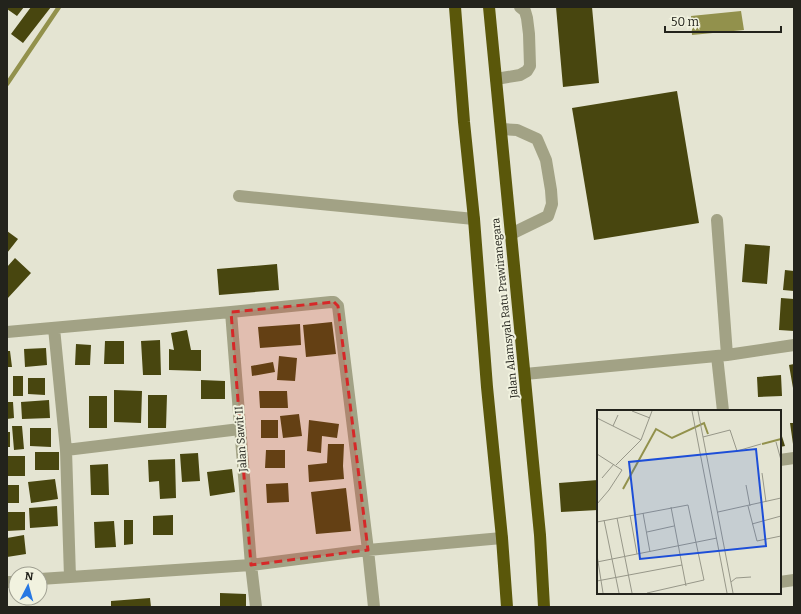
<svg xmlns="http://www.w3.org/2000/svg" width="801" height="614" viewBox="0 0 801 614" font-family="Bitter,serif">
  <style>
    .water { fill: #92914c }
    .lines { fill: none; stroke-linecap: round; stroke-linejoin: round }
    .stream { stroke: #92914c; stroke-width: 4.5 }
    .building { fill: #48460f }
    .minor { stroke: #a2a285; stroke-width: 12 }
    .highway { stroke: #5a570a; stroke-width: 12 }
    .marked { fill: #d62828; fill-opacity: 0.2; stroke: #d62828; stroke-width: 3; stroke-dasharray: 8 5; stroke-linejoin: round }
    .labels { text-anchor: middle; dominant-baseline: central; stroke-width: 4; stroke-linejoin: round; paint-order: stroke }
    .street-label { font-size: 11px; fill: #23231c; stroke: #f1f2df }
    .inset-river { fill: none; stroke: #92914c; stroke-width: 2 }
    .inset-road { fill: none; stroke: #979789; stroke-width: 1 }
    .view { fill: #1d4ed8; fill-opacity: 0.15; stroke: #1d4ed8; stroke-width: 2 }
    .inset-edge { fill: none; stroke: #23231c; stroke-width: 2 }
  </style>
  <rect width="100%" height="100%" fill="#e4e4d2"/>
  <path class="water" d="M 741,11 L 744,30 L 692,35 L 691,16 Z"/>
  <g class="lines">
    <path class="stream" d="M 7,84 L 59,7"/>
  </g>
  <path class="building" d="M 8,7 L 24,7 L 17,16 L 7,9 Z
    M 31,7 L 51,7 L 23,43 L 11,34 Z
    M 556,7 L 592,7 L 599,83 L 563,87 Z
    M 677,91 L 699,223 L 594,240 L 572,108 Z
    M 7,231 L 18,239 L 7,253 Z
    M 745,244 L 770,246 L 767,284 L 742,282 Z
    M 15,258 L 31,273 L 7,299 L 7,267 Z
    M 277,264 L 279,290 L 219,295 L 217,269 Z
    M 785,270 L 794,271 L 794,291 L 783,290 Z
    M 781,298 L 794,299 L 794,331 L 779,330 Z
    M 332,322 L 336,354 L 306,357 L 303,325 Z
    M 300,324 L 301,345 L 260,348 L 258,327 Z
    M 187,330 L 191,350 L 201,350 L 201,371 L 169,370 L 169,349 L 174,350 L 171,333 Z
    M 160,340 L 161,375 L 143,375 L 141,341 Z
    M 105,341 L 124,341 L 124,364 L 104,364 Z
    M 76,344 L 91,345 L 90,365 L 75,365 Z
    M 46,348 L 47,365 L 25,367 L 24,349 Z
    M 7,351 L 10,351 L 12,367 L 7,367 Z
    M 279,356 L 297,358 L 295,381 L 277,380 Z
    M 273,362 L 275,372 L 252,376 L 251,366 Z
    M 794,364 L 794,388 L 793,388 L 789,365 Z
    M 781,375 L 782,396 L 758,397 L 757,377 Z
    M 13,376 L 23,376 L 23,396 L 13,396 Z
    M 28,378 L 45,378 L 45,395 L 28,394 Z
    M 201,380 L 225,381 L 225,399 L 201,399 Z
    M 114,390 L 142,391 L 141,423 L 114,422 Z
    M 259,391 L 287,391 L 288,408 L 260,408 Z
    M 148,395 L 167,395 L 166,428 L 148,428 Z
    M 89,396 L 107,396 L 107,428 L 89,428 Z
    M 49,400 L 50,418 L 22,419 L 21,402 Z
    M 7,402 L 13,402 L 14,418 L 7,419 Z
    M 299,414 L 302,436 L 283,438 L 280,416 Z
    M 261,420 L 278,420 L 278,438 L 261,438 Z
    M 309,420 L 339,424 L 337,438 L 322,436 L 321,453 L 307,451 Z
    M 790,423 L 794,423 L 794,444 L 793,444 Z
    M 12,426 L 22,426 L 24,449 L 14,450 Z
    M 30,428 L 51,428 L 51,447 L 30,446 Z
    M 780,430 L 785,446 L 780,447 Z
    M 7,432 L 10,432 L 10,447 L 7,447 Z
    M 328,444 L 344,444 L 343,466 L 344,479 L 309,482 L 308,465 L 327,463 Z
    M 266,450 L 285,450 L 285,468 L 265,468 Z
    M 35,452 L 59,452 L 59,470 L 35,470 Z
    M 198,453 L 200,481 L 182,482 L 180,454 Z
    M 7,456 L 25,456 L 25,476 L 7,476 Z
    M 175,459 L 176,498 L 160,499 L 159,481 L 149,482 L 148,460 Z
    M 108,464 L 109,495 L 91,495 L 90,465 Z
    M 232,469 L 235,492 L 210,496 L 207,472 Z
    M 55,479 L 58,499 L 31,503 L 28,482 Z
    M 598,480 L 598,510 L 561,512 L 559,483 Z
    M 288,483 L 289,502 L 267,503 L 266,484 Z
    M 7,485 L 19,485 L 19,503 L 7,503 Z
    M 346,488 L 351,531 L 316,534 L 311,492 Z
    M 57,506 L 58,526 L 30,528 L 29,508 Z
    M 7,512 L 25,512 L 25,530 L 7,531 Z
    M 173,515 L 173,535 L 153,535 L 153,516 Z
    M 124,520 L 133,520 L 133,544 L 124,545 Z
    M 114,521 L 116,547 L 95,548 L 94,522 Z
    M 24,535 L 26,554 L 7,557 L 7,538 Z
    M 220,593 L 246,594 L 246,607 L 220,607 Z
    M 150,598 L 151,607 L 111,607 L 111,601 Z"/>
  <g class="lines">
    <path class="minor" d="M 496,79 L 520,75 L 527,71 L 530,66 L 529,34 L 527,18 L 525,11 L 520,7
      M 501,129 L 517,130 L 537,139 L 546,160 L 551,190 L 552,204 L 548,216 L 511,234
      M 239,196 L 474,219
      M 717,220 L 727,355
      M 231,312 L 251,565 L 256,607
      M 54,328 L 66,450 L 70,577
      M 7,332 L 231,312 L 331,302 L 334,302 L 338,306 L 368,550 L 374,607
      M 717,356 L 723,411
      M 525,374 L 727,355 L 794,345
      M 66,450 L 240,429
      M 780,460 L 794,458
      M 40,579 L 251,565 L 368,550 L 502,538
      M 7,582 L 16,582
      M 780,582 L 794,580"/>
    <path class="highway" d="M 455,7 L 464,122 L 474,219 L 487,387 L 502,538 L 507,607
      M 489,7 L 540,535 L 544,607"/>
  </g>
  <path class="marked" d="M 334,302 L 338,306 L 368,550 L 251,565 L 231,312 Z"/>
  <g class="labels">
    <g class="street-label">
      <text transform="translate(505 308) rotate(-96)">Jalan Alamsyah Ratu Prawiranegara</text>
      <text transform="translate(241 439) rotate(-94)">Jalan Sawit II</text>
    </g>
  </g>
  <g transform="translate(597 410)">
    <rect width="184" height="184" fill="#e4e4d2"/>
    <path class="inset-river" d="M 165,34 L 184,29M 26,79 L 59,19 L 75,28 L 107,13 L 111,24"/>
    <path class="inset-road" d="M 35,1 L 53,8M 95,1 L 130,183M 101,1 L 136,183M 0,8 L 44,30M 16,16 L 21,5M 106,27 L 133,20 L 140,41 L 164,34M 179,32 L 184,50M 0,44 L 25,60 L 12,80 L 0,94M 19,55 L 44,30 L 55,1M 165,63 L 169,92M 5,68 L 17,54M 149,75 L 153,96M 151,96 L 160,131 L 184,126M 74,97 L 89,176M 121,102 L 184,88M 46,103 L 53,142M 33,105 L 40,144M 20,108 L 35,183M 7,110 L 22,183M 0,112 L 91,95 L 107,170 L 50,183M 155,114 L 184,106M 50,122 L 77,116M 0,145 L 6,183M 0,152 L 120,128M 0,171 L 85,155M 134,172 L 139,168 L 154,167"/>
    <path class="view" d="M 159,39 L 169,136 L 43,149 L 32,52 Z"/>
    <rect width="184" height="184" class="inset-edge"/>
  </g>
  <rect width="801" height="614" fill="none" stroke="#23231c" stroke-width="16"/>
  <g transform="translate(28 586) rotate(6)"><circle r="19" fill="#f1f2df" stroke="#9f9f91"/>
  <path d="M0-3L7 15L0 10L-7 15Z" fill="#2778e3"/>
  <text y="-6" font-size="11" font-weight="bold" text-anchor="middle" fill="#23231c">N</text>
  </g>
  <path d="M665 26v6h116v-6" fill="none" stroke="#23231c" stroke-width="2"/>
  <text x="671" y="26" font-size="12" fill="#23231c" stroke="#f1f2df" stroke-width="3" paint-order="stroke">50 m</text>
</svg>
